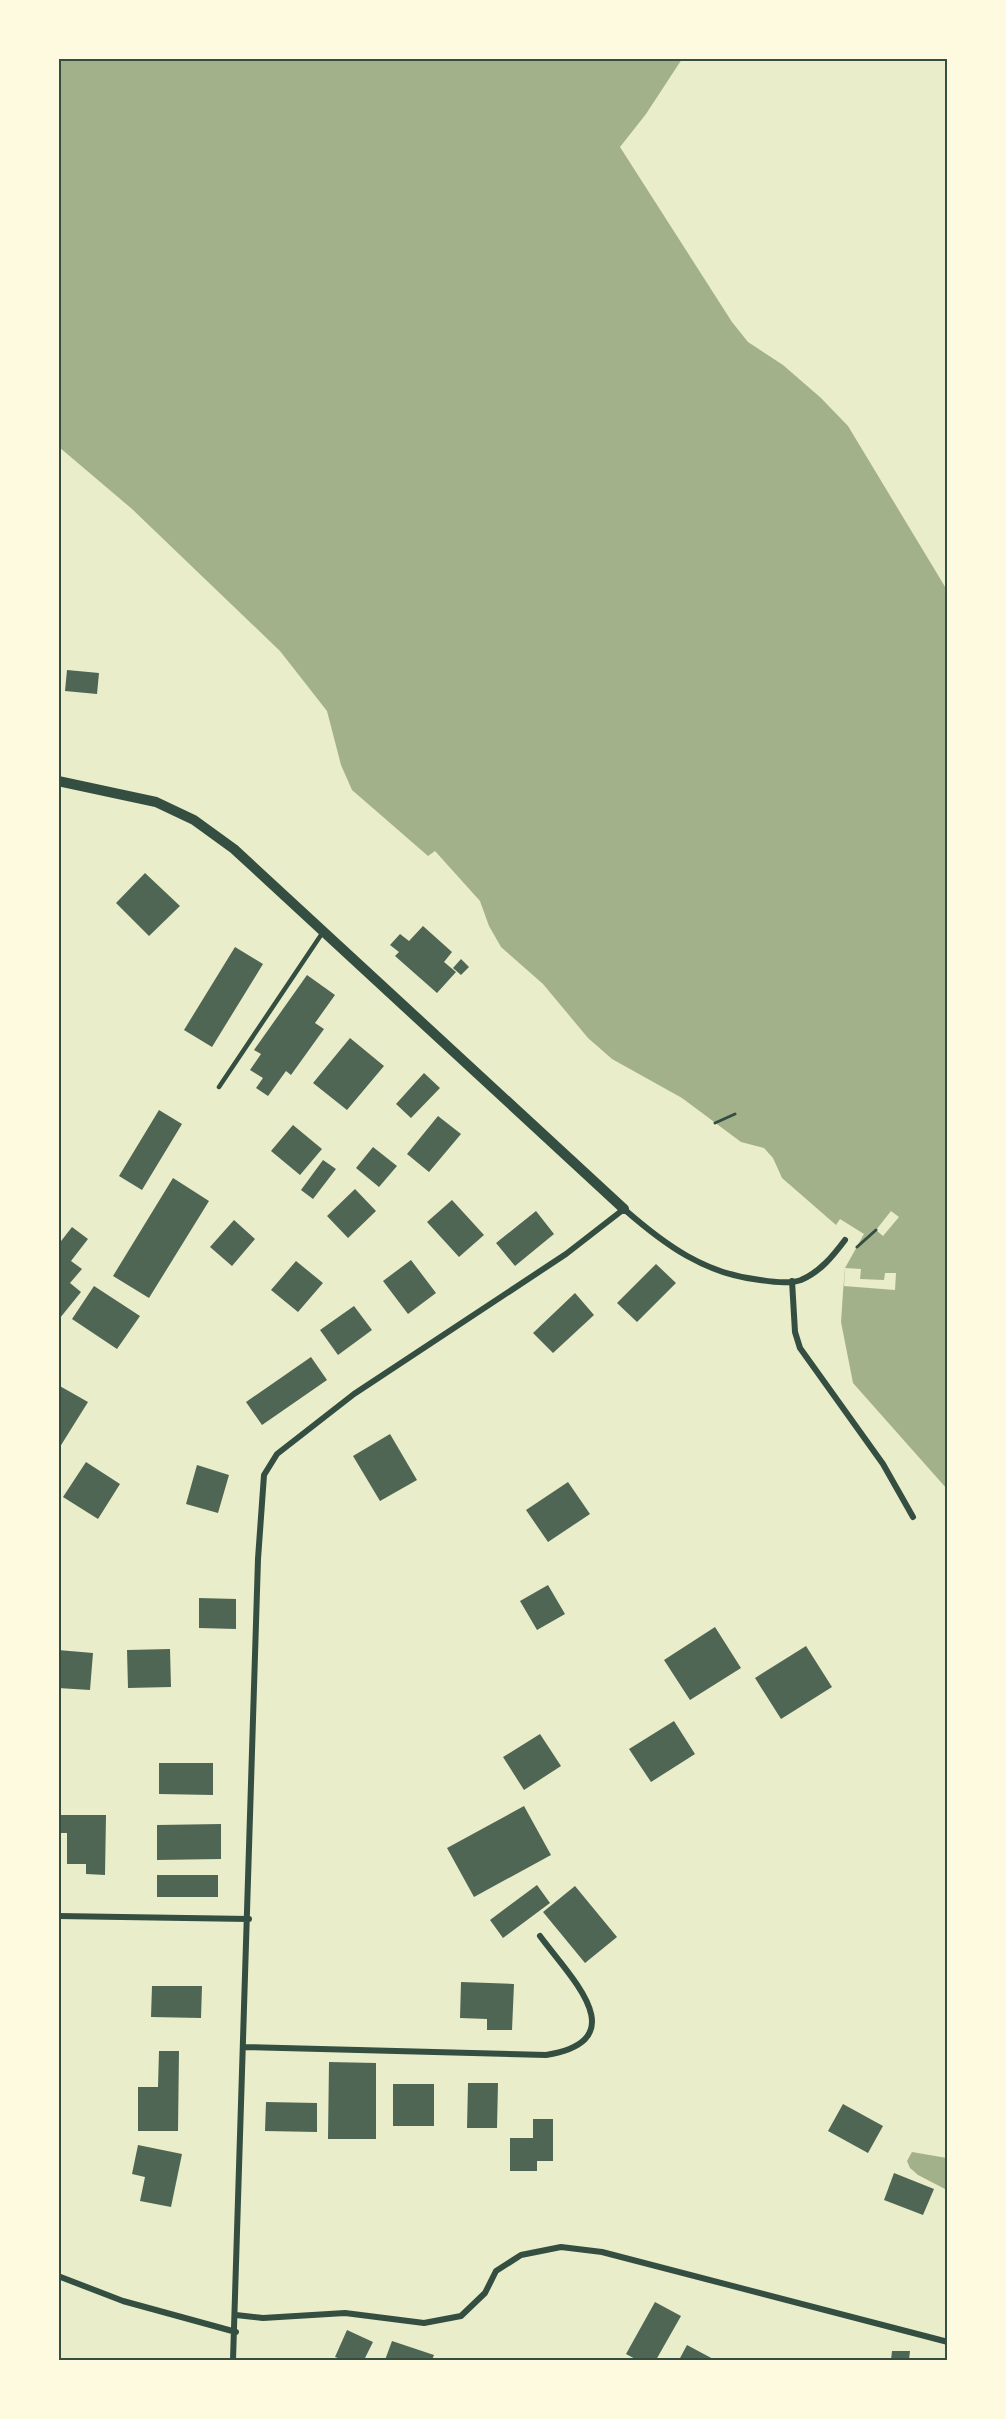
<svg xmlns="http://www.w3.org/2000/svg" width="1006" height="2419" viewBox="0 0 1006 2419" font-family="'IBM Plex Serif',serif">
  <style>
    .water { fill: #a3b18a }
    .pier { fill: #e9edc9 }
    .building { fill: #4f6655 }
    .lines { fill: none; stroke-linecap: round; stroke-linejoin: round }
    .path { stroke: #344e41; stroke-width: 3 }
    .service { stroke: #344e41; stroke-width: 4.5 }
    .minor { stroke: #344e41; stroke-width: 6 }
    .tertiary { stroke: #344e41; stroke-width: 10 }
    .neatline { fill: none; stroke: #344e41; stroke-width: 2 }
  </style>
  <rect width="100%" height="100%" fill="#e9edc9"/>
  <path class="water" d="M 58,59 L 682,59 L 646,114 L 620,147 L 732,322 L 748,342 L 783,365 L 821,398 L 848,426 L 947,590 L 947,1489 L 853,1383 L 841,1322 L 843,1292 L 845,1268 L 864,1234 L 840,1219 L 836,1225 L 782,1178 L 773,1158 L 764,1148 L 741,1142 L 682,1098 L 612,1059 L 588,1038 L 543,984 L 501,947 L 489,926 L 480,901 L 435,851 L 428,856 L 352,790 L 341,765 L 327,711 L 280,651 L 132,509 L 59,447 Z
    M 912,2152 L 947,2158 L 947,2190 L 918,2175 L 910,2168 L 907,2161 Z"/>
  <path class="pier" d="M 891,1211 L 899,1217 L 883,1236 L 876,1230 Z
    M 845,1268 L 861,1269 L 860,1279 L 884,1280 L 885,1273 L 896,1273 L 895,1290 L 844,1286 Z"/>
  <path class="building" d="M 67,670 L 99,673 L 97,694 L 65,691 Z
    M 145,873 L 180,906 L 149,936 L 116,903 Z
    M 423,926 L 452,952 L 444,962 L 456,972 L 437,993 L 395,956 L 399,952 L 390,945 L 400,934 L 409,941 Z
    M 235,947 L 263,964 L 212,1047 L 184,1030 Z
    M 461,959 L 469,967 L 461,975 L 453,968 Z
    M 307,975 L 335,995 L 315,1023 L 324,1029 L 291,1075 L 286,1071 L 268,1096 L 256,1088 L 263,1078 L 250,1070 L 261,1054 L 254,1050 Z
    M 350,1038 L 384,1066 L 347,1110 L 313,1083 Z
    M 424,1073 L 440,1088 L 411,1118 L 396,1104 Z
    M 159,1110 L 182,1124 L 142,1190 L 119,1176 Z
    M 438,1116 L 461,1134 L 429,1172 L 407,1154 Z
    M 293,1125 L 322,1149 L 300,1175 L 271,1151 Z
    M 373,1147 L 397,1166 L 379,1187 L 356,1168 Z
    M 323,1160 L 336,1169 L 313,1199 L 301,1190 Z
    M 173,1178 L 209,1201 L 149,1298 L 113,1276 Z
    M 355,1189 L 376,1211 L 348,1238 L 327,1216 Z
    M 452,1200 L 484,1235 L 459,1257 L 427,1222 Z
    M 536,1211 L 554,1234 L 515,1266 L 496,1243 Z
    M 234,1220 L 255,1239 L 232,1266 L 210,1247 Z
    M 72,1227 L 88,1239 L 71,1261 L 82,1269 L 70,1283 L 81,1292 L 60,1318 L 58,1245 Z
    M 411,1260 L 436,1293 L 408,1314 L 383,1281 Z
    M 296,1261 L 323,1283 L 298,1312 L 271,1290 Z
    M 656,1264 L 676,1283 L 637,1322 L 617,1303 Z
    M 94,1286 L 140,1316 L 117,1349 L 72,1319 Z
    M 575,1293 L 594,1315 L 553,1353 L 533,1333 Z
    M 354,1306 L 372,1330 L 338,1355 L 320,1330 Z
    M 311,1357 L 327,1380 L 262,1425 L 246,1402 Z
    M 58,1385 L 88,1402 L 58,1450 Z
    M 390,1434 L 417,1480 L 380,1501 L 353,1456 Z
    M 86,1462 L 120,1484 L 98,1519 L 63,1497 Z
    M 197,1465 L 229,1475 L 218,1513 L 186,1504 Z
    M 568,1482 L 590,1514 L 548,1542 L 526,1510 Z
    M 548,1585 L 565,1614 L 537,1630 L 520,1601 Z
    M 199,1598 L 236,1599 L 236,1629 L 199,1628 Z
    M 715,1627 L 741,1668 L 690,1700 L 664,1660 Z
    M 806,1646 L 832,1687 L 781,1719 L 755,1678 Z
    M 170,1649 L 171,1687 L 128,1688 L 127,1650 Z
    M 58,1650 L 93,1653 L 90,1690 L 58,1688 Z
    M 674,1721 L 695,1754 L 651,1782 L 629,1749 Z
    M 540,1734 L 561,1766 L 524,1790 L 503,1757 Z
    M 159,1763 L 213,1763 L 213,1795 L 159,1794 Z
    M 524,1806 L 551,1855 L 474,1897 L 447,1848 Z
    M 58,1815 L 106,1815 L 105,1875 L 86,1874 L 86,1864 L 67,1864 L 67,1833 L 58,1833 Z
    M 221,1824 L 221,1859 L 157,1860 L 157,1825 Z
    M 157,1875 L 218,1875 L 218,1897 L 157,1897 Z
    M 537,1885 L 550,1903 L 503,1938 L 490,1920 Z
    M 575,1886 L 617,1937 L 585,1963 L 543,1912 Z
    M 461,1982 L 514,1984 L 512,2030 L 487,2030 L 487,2019 L 460,2018 Z
    M 152,1986 L 202,1986 L 201,2018 L 151,2017 Z
    M 159,2051 L 179,2051 L 178,2131 L 138,2131 L 138,2087 L 158,2087 Z
    M 329,2062 L 376,2063 L 376,2139 L 328,2139 Z
    M 468,2083 L 498,2083 L 497,2128 L 467,2128 Z
    M 393,2084 L 434,2084 L 434,2126 L 393,2126 Z
    M 266,2102 L 317,2103 L 317,2132 L 265,2131 Z
    M 843,2104 L 883,2126 L 868,2153 L 828,2131 Z
    M 533,2119 L 553,2119 L 553,2161 L 537,2161 L 537,2171 L 510,2171 L 510,2138 L 533,2138 Z
    M 138,2145 L 182,2154 L 171,2207 L 140,2201 L 145,2177 L 132,2174 Z
    M 894,2173 L 934,2189 L 923,2215 L 884,2200 Z
    M 655,2302 L 681,2316 L 656,2360 L 637,2360 L 626,2354 Z
    M 347,2330 L 373,2342 L 364,2360 L 344,2360 L 335,2357 Z
    M 392,2341 L 434,2355 L 432,2360 L 385,2360 Z
    M 687,2345 L 715,2360 L 679,2360 Z
    M 892,2351 L 910,2351 L 909,2360 L 891,2360 Z"/>
  <g class="lines">
    <path class="path" d="M 715,1123 L 735,1114
      M 857,1247 L 876,1230"/>
    <path class="service" d="M 219,1087 L 323,932"/>
    <path class="minor" d="M 792,1281 L 795,1332 L 800,1348 L 883,1464 L 913,1517
      M 58,1916 L 249,1919
      M 243,2047 L 546,2055 C 637,2040 570,1977 540,1936
      M 58,2276 L 123,2301 L 236,2332
      M 236,2315 L 263,2318 L 345,2313 L 424,2323 L 461,2316 L 485,2293 L 496,2271 L 521,2255 L 561,2247 L 602,2252 L 948,2342
      M 233,2360 L 258,1559 L 264,1475 L 277,1454 L 354,1394 L 566,1254 L 624,1209 C 665,1245 705,1274 760,1280 C 772,1282 790,1284 801,1280 C 820,1272 833,1256 845,1240"/>
    <path class="tertiary" d="M 58,781 L 156,802 L 194,820 L 234,849 L 624,1209"/>
  </g>
  <rect width="1006" height="2419" fill="none" stroke="#fefae0" stroke-width="120"/>
  <rect x="60" y="60" width="886" height="2299" class="neatline"/>
</svg>
